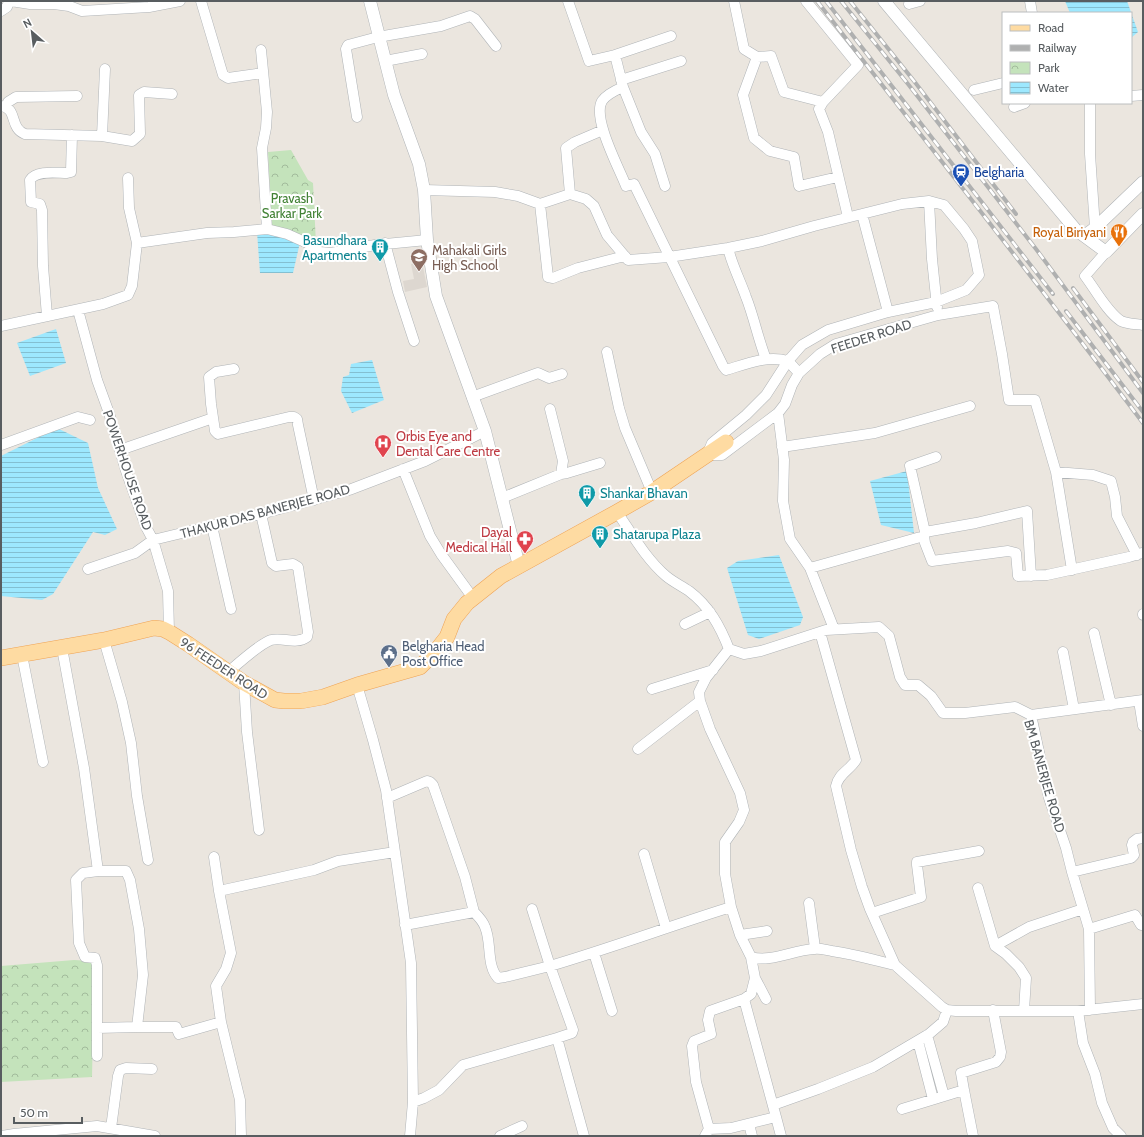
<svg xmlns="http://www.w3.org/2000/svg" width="1144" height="1137" viewBox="0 0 1144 1137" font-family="Cabin,sans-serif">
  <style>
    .education { fill: #ddd7d0 }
    .park { fill: url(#park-crowns) }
    .water { fill: url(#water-rules) }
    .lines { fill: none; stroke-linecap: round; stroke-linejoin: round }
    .minor-casing { stroke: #b0b4b7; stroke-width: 11 }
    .tertiary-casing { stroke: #b0b4b7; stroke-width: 13 }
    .primary-casing { stroke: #efa354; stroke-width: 16 }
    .minor { stroke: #fff; stroke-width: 10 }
    .tertiary { stroke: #fff; stroke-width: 12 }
    .primary { stroke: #fedba2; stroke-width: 15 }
    .rail-casing { stroke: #afb0b0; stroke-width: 4 }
    .rail { stroke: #fff; stroke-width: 2.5; stroke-dasharray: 8; stroke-linecap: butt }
    .labels { text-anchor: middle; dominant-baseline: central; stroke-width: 4; stroke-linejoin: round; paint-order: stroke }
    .transit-label { font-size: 13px; fill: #164399; stroke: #fff; text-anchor: start }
    .park-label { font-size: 13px; fill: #428235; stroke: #fff }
    .food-label { font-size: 13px; fill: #c56008; stroke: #fff; text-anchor: end }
    .culture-label { font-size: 13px; fill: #0d838f; stroke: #fff; text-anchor: start }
    .education-label { font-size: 13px; fill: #785e54; stroke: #fff; text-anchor: start }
    .street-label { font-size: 13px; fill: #585d60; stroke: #fff }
    .health-label { font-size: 13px; fill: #be3a42; stroke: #fff; text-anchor: start }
    .service-label { font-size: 13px; fill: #4e5e75; stroke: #fff; text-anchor: start }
  </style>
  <defs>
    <pattern id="park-crowns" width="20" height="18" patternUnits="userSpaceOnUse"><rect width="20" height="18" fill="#c4e3bb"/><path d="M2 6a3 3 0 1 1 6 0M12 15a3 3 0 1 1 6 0" fill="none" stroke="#a2bb9b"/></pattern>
    <pattern id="water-rules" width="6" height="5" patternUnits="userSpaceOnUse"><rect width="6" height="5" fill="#9de8fe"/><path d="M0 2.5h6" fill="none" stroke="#83bfd1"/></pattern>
  </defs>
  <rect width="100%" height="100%" fill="#ebe6df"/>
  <path class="education" d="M 422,262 L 427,287 L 405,292 L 403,281 L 414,279 L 411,264 Z"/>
  <path class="park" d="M 291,150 L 308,180 L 313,183 L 316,244 L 272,228 L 268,152 Z
    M 74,960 L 92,961 L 93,1030 L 92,1077 L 1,1082 L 1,966 Z"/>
  <path class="water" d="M 1065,1 L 1127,1 L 1138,32 L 1131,38 L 1131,13 L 1070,13 Z
    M 257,232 L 301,238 L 293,273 L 260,273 Z
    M 56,329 L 66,363 L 30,376 L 17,343 Z
    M 372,360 L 384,400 L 352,413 L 341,391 L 343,377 L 349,375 L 351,364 Z
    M 57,428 L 88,443 L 98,488 L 117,529 L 105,535 L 93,532 L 53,594 L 42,600 L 1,596 L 1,456 Z
    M 907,471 L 914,533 L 881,525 L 870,481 Z
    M 779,555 L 803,617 L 800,625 L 759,639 L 748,635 L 727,568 L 738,561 Z"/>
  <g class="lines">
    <g class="minor-casing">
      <path id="minor" d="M 11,1 L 30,4 L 54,4
        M 55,1 L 54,4 L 69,6 L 82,11 L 149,7 L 180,1
        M 201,1 L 223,75 L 228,78 L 263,73
        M 568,1 L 589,61 L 615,55 L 623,87 C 616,90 606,95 602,101 C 592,118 619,168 626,186 L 634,184 L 723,366 L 726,370 C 746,364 767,355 788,361 L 766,395 L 746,415 L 712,443 L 707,455 L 722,455 L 778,413 L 785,404 L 792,385 L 799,373 L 820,354 L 836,344 L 938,315 L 993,306 L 1002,354 L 1009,400 L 1035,400 L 1056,472 L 1093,475 L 1111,481 L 1115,497 L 1117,516 L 1137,555
        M 734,1 L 744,49 L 757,57 L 743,95 L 754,138 L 770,151 L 794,157 L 799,186 L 838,177
        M 806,1 L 858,65 L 823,102
        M 1030,1 L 1032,13
        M 909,4 L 920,1
        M 1,11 L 7,7 L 9,1
        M 261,50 L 267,112 L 266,128 L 262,148 L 267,229
        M 615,55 L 671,36
        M 757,57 L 771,56 L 784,92 L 823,102 L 819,109 L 828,132 L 848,217
        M 385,61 L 422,54
        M 621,80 L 681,61
        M 623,87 L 641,132 L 655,154 L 665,186
        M 974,90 L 1003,83
        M 1131,96 L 1143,95
        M 1090,103 L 1090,154 L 1095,228
        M 1,106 C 18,108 9,128 25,134 L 102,136 L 132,141 L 140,134 L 139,95 L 144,92 L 172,94
        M 7,107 L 8,102 L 16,97 L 77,96
        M 1014,107 L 1025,103
        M 357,117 L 346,49 L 348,45 L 378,37 L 441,26 L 470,16 L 475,19 L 496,46
        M 102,136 L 105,69
        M 424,190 L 495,192 L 518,196 L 540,204 L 570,194 L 586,199 L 594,206 L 607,235 L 628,260 L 669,257 L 728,248 L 762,241 L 814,226 L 902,204 L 929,201 L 944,205 L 964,229 L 972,241 L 979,275 L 966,290 L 936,302 L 888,312 L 828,330 L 802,345 L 788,361 L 799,373
        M 570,194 L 566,148 L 575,142 L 603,130
        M 929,201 L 932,259 L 937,307
        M 540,204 L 548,277 L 553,278 L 578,268 L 625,256
        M 862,214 L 888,312
        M 137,243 L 207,233 L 234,232 L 267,229 L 287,234 L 307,243 L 320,252 L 331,253 L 375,245 L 427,240
        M 385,243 L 398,292 L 414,341
        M 728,248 C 732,265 740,280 746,297 C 754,317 758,339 766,359
        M 1106,252 L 1085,276 C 1095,289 1107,312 1121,321 C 1127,324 1136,324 1143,325
        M 78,310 L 97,380 L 109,413 L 126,471 L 146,527 L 153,540 L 168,591 L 169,632
        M 47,316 L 43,266 L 42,210 L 40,204 L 31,202 L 30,180 C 36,170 56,173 67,173 L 71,172 L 72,135
        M 1,326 L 103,304 L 128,295 L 132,286 L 137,243 L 129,208 L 128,178
        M 607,352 L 619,408 L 625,428 L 652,492
        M 234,369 L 216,372 L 209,377 L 211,404 L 215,431 L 218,434 L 289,417 L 294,417 L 297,419 L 298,425 L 314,500
        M 472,397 L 538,373 L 549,378 L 562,374
        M 550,409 L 563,461 L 561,474
        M 778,413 L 784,460 L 783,501 L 790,539 L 810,568 L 834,629
        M 1,445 L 78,417 L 90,420
        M 782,447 L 875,433 L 970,406
        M 120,450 L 213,418
        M 403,469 L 430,536 L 441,554 L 473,598
        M 1056,472 L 1072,570
        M 502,498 L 561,474 L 567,473 L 600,463
        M 617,512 C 632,534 646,559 666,576 C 673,582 682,586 689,591 C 709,606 720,626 729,649
        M 212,526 L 231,609
        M 925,532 L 976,523 L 1027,511 L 1031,576
        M 924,536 L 925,532 L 910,466 L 936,457
        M 810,568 L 924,536 L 925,543 L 932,561 L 1008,551 L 1016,553 L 1018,576 L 1047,575 L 1129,557 L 1142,553
        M 88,569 L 135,553 L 153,540 L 261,514 L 349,490 L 425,461 L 485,431
        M 1143,614 L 1143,615
        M 685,624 L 710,612
        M 820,632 L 856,760 C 850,770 838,774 836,786 L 851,850 L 862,887 L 870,909 L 895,965 L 942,1007 L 947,1010 L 956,1011 L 1078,1011
        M 1094,633 L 1111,705
        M 104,640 L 122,702 L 131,743 L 137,796 L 148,860
        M 62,648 L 84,768 L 98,871 L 83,873 L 76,880 L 79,943 L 85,957 L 95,958 L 97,965 L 97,1056
        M 729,649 L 744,654 L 761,651 L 826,630 L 879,627 L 889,636 L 900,677 L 905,685 L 918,685 L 931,696 L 943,713 L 965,713 L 1015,707 L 1031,715
        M 1063,652 L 1074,709
        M 22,655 L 43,762
        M 228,672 C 238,664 259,644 271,640 C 283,637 296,645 307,637 L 308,632 L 298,567 L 293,564 L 276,566 L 272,563 L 261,514
        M 244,683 L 247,732 L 259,830
        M 357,685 L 373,740 L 386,790 L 411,963 L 413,1102 L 410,1136
        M 652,689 L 713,670
        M 1139,701 L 1143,726
        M 1031,715 L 1049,798 L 1066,848 L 1072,872 L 1089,929 L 1090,1010
        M 1031,715 L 1143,700
        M 638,749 L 700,701
        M 387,798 L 427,781 L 430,782 L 433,785 L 465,877 L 474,912 L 405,925
        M 644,854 L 666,928
        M 214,857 L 219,891
        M 1072,872 L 1131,858 L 1134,855 L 1132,845 L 1133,842 L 1137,839 L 1143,838
        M 978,888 L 995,946 L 1006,954 L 1019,967 L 1026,978 L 1024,1011
        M 809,903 L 815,948
        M 731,907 L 740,935 L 751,957 C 770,963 793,950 814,949 C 819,948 826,950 832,951 C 853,954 874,960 895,965
        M 474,912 C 478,916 483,921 485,927 C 492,943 486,965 498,978 L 505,977 L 550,966 L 532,909
        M 872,913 L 921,897 L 917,865 L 917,862 L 979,851
        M 1089,929 L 1135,915 L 1141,925 L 1143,925
        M 740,935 L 767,931
        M 995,946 L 1029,927 L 1083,909
        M 594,953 L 612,1011
        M 755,978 L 766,999
        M 137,1027 L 176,1027 L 179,1034 L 221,1022
        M 97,1028 L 137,1027 L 143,975 L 139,929 L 130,880 L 126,871 L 98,871
        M 927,1035 L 944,1096
        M 918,1041 L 933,1099
        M 964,1090 L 973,1136
        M 413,1102 L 424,1098 L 439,1090 L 463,1065 L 557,1038
        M 773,1105 L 818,1089 L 873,1067 L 929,1034 L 943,1022 L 947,1010
        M 902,1109 L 964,1090 L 961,1073 L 996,1062 L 1000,1057 L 1001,1052 L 993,1010
        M 776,1117 L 781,1136
        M 749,1124 L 752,1136
        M 111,1128 L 118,1076 L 120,1070 L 126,1068 L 152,1069
        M 709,1129 L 731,1128 L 776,1117 L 744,999
        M 2,1136 L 14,1134 L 97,1126 L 155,1136
        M 241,1136 L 240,1100 L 221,1022 L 216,986 L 226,969 L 231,953 L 219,891 L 314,870 L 338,861 L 395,852
        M 500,1136 L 522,1126
        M 584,1136 L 557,1038 L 572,1033 L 573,1030 L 550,966 C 611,948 670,926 731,907 L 725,874 L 725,842 L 739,822 L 744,810 L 740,793 L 710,729 L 700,701 L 699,692 L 706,678 L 729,649
        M 705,1136 L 709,1129 L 696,1082 L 692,1046 L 694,1041 L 711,1034 L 708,1020 L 710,1011 L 744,999 L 751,994 L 755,978 L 751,957
        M 1121,1136 L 1113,1128 L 1102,1103 L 1095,1074 L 1083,1043 L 1078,1011 L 1143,1004"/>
    </g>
    <g class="tertiary-casing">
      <path id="tertiary" d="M 370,1 L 394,95 L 419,164 L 424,190 L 427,240 L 436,296 L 485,431 L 519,566
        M 884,1 L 1076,230 L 1106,252 L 1143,214
        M 1084,236 L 1095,228 L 1143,182"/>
    </g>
    <g class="primary-casing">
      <path id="primary" d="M 1,658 L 104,640 L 154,628 L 163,629 L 169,632 L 188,644 L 244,683 L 275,700 L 284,701 L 301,701 L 323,697 L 357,685 L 420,667 L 436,651 L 447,637 L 454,619 L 467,603 L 501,576 L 617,512 L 652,492 L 726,442"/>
    </g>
    <use href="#minor" class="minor"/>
    <use href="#tertiary" class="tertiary"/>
    <use href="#primary" class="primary"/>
    <g class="rail-casing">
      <path id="rail" d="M 817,1 C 926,142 1036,281 1143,423
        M 826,1 L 1053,294
        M 841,1 L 908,84 L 1036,249 L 1143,393
        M 850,1 L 914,81 L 1016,214
        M 1073,288 L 1143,382
        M 1066,311 L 1143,412"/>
    </g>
    <use href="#rail" class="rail"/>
  </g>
  <defs>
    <g id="station-pin" transform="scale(0.9)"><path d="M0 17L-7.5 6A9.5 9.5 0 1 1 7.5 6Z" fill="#1a4fb4" stroke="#fff"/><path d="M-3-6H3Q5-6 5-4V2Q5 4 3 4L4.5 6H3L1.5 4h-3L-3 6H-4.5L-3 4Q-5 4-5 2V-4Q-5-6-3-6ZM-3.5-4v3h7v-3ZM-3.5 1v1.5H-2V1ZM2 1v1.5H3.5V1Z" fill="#fff"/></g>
    <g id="restaurant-pin" transform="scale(0.9)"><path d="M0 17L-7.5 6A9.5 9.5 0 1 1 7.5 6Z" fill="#e8710a" stroke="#fff"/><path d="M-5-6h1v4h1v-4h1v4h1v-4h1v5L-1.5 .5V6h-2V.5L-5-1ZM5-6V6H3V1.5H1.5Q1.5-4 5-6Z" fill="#fff"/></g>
    <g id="building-pin" transform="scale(0.9)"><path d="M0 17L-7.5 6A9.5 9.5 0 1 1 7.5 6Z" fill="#0f9aa8" stroke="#fff"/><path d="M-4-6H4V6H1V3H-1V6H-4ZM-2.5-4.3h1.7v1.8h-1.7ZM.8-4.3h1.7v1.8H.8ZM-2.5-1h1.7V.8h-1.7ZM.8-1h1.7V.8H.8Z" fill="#fff"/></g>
    <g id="school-pin" transform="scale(0.9)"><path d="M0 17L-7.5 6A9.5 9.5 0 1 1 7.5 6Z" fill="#8d6e63" stroke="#fff"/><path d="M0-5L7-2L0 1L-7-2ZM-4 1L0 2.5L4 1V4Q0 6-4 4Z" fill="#fff"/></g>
    <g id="hospital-pin" transform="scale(0.9)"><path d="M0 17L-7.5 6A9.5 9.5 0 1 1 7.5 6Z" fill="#e0444e" stroke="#fff"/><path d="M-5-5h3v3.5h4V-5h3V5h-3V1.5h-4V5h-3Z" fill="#fff"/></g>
    <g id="pharmacy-pin" transform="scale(0.9)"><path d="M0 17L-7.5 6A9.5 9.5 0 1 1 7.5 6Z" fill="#e0444e" stroke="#fff"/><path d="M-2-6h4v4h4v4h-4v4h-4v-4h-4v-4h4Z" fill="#fff"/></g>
    <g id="civic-pin" transform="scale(0.9)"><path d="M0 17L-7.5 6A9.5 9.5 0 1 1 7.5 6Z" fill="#5c6f8a" stroke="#fff"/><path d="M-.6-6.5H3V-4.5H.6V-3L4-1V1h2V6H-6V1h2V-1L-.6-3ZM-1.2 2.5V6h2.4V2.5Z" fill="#fff"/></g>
  </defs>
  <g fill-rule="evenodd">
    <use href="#station-pin" x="961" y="172"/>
    <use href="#restaurant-pin" x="1119" y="232"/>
    <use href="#building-pin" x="380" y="247"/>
    <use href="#school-pin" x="419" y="257"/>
    <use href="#hospital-pin" x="383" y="443"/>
    <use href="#building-pin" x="587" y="493"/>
    <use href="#building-pin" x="600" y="534"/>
    <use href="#pharmacy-pin" x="525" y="539"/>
    <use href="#civic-pin" x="389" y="653"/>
  </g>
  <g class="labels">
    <g class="transit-label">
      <text x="974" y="172">Belgharia</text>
    </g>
    <g class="park-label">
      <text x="292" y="198">Pravash<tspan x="292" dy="15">Sarkar Park</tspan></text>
    </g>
    <g class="food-label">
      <text x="1106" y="232">Royal Biriyani</text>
    </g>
    <g class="culture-label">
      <text x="367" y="240" text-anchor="end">Basundhara<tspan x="367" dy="15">Apartments</tspan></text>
      <text x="600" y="493">Shankar Bhavan</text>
      <text x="613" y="534">Shatarupa Plaza</text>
    </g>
    <g class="education-label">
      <text x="432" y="250">Mahakali Girls<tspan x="432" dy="15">High School</tspan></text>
    </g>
    <g class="street-label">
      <text transform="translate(871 336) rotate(-18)">FEEDER ROAD</text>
      <text transform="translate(128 470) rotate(71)">POWERHOUSE ROAD</text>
      <text transform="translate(265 511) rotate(-15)">THAKUR DAS BANERJEE ROAD</text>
      <text transform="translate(224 668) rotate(33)">96 FEEDER ROAD</text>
      <text transform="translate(1045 776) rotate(74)">BM BANERJEE ROAD</text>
    </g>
    <g class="health-label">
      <text x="396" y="436">Orbis Eye and<tspan x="396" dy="15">Dental Care Centre</tspan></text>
      <text x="512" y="532" text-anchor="end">Dayal<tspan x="512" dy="15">Medical Hall</tspan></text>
    </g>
    <g class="service-label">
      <text x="402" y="646">Belgharia Head<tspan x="402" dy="15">Post Office</tspan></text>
    </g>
  </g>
  <rect width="1144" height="1137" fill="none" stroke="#585d60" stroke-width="4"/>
  <rect x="1002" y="12" width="130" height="92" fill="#ffffff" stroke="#bcbebf"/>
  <rect x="1010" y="25" width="20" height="6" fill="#fedba2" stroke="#bcbebf"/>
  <text x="1038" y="32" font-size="12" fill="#585d60">Road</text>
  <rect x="1010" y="45" width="20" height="6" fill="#afb0b0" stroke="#bcbebf"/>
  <text x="1038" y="52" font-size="12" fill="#585d60">Railway</text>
  <rect x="1010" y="62" width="20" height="12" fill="url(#park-crowns)" stroke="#bcbebf"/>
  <text x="1038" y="72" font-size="12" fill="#585d60">Park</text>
  <rect x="1010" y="82" width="20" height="12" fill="url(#water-rules)" stroke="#bcbebf"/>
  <text x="1038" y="92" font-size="12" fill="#585d60">Water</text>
  <g transform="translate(32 32) rotate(332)" stroke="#ffffff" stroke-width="3" paint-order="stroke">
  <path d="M0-3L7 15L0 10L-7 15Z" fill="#585d60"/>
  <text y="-6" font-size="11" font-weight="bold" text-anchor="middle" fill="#585d60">N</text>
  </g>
  <path d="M14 1117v6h68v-6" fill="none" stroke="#585d60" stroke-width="2"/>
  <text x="20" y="1117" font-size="12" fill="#585d60" stroke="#ffffff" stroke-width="3" paint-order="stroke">50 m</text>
</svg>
